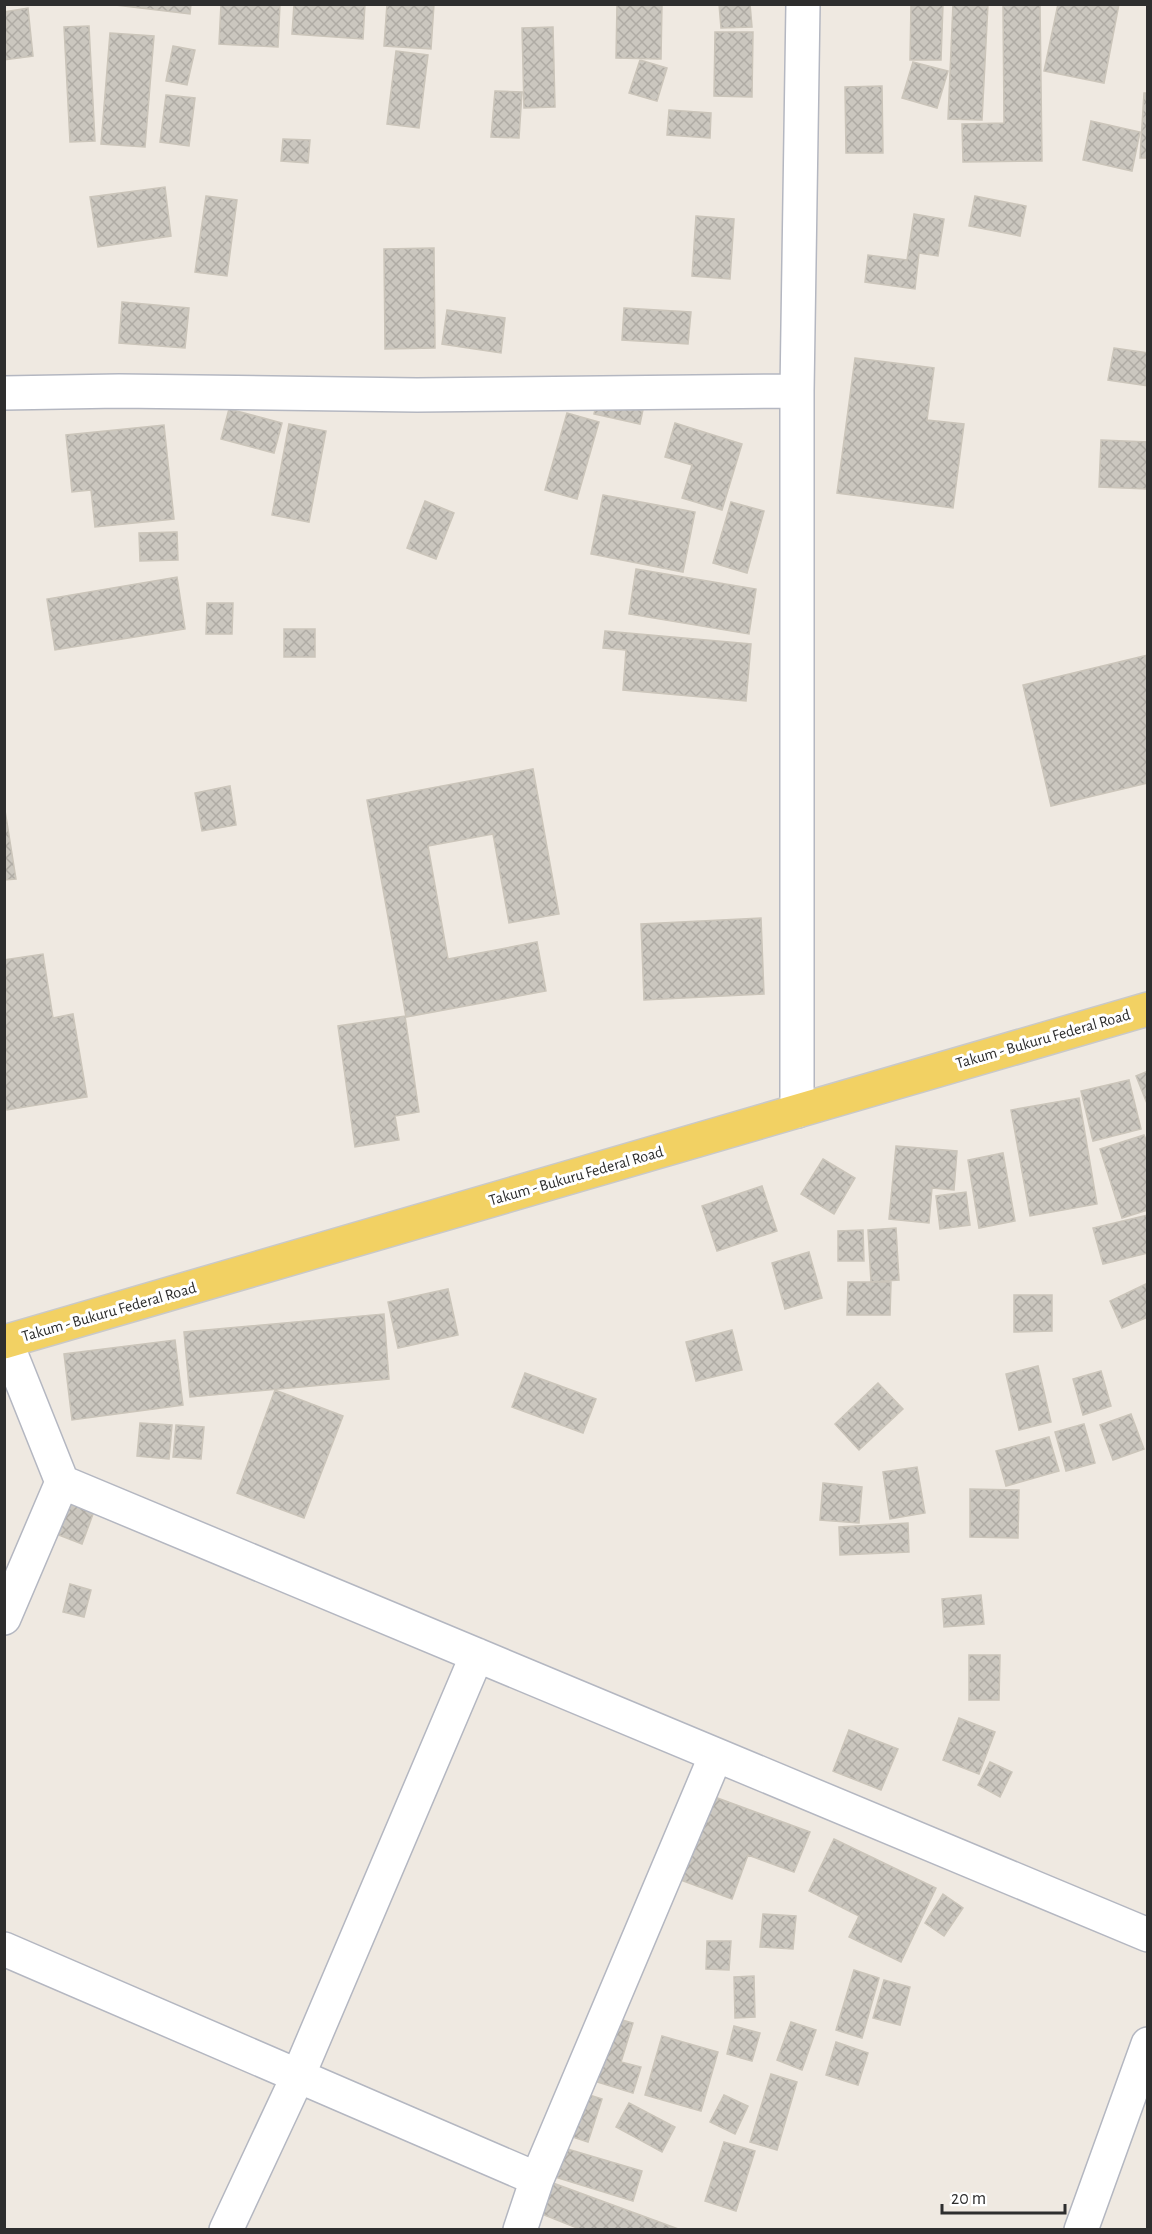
<svg xmlns="http://www.w3.org/2000/svg" width="1152" height="2234" viewBox="0 0 1152 2234" font-family="'Alegreya Sans',sans-serif">
  <style>
    .building { fill: url(#building-cross-hatch); stroke: #cbc5ba; stroke-width: 1.5 }
    .lines { fill: none; stroke-linecap: round; stroke-linejoin: round }
    .street-casing { stroke: #b4b7c1; stroke-width: 36 }
    .primary-casing { stroke: #c9c9c9; stroke-width: 36 }
    .street { stroke: #fff; stroke-width: 33 }
    .primary { stroke: #f2d163; stroke-width: 33 }
    .labels { text-anchor: middle; dominant-baseline: central; stroke-width: 6; stroke-linejoin: round; paint-order: stroke }
    .street-label { font-size: 16px; fill: #2e2e2e; stroke: #fff }
  </style>
  <defs>
    <pattern id="building-cross-hatch" width="8" height="8" patternUnits="userSpaceOnUse" patternTransform="scale(1.5)"><rect width="8" height="8" fill="#cbc7bf"/><path d="M0 0l8 8M0 8l8-8" fill="none" stroke="#afaba4"/></pattern>
  </defs>
  <rect width="100%" height="100%" fill="#efe9e1"/>
  <path class="building" d="M 107,4 L 191,4 L 190,14 Z
    M 221,4 L 280,4 L 278,47 L 219,44 Z
    M 294,4 L 365,4 L 363,39 L 292,34 Z
    M 387,4 L 434,4 L 431,49 L 384,46 Z
    M 617,4 L 662,4 L 661,59 L 616,58 Z
    M 719,4 L 750,4 L 752,27 L 721,28 Z
    M 911,4 L 943,4 L 941,60 L 910,60 Z
    M 953,4 L 988,4 L 982,120 L 948,119 Z
    M 1003,4 L 1040,4 L 1042,161 L 963,162 L 962,124 L 1004,123 Z
    M 1058,4 L 1119,4 L 1104,83 L 1044,71 Z
    M 28,8 L 33,56 L 4,60 L 4,12 Z
    M 89,26 L 95,141 L 70,142 L 64,27 Z
    M 553,27 L 555,107 L 524,108 L 522,28 Z
    M 715,32 L 753,32 L 752,97 L 714,96 Z
    M 110,33 L 154,36 L 145,147 L 101,144 Z
    M 173,46 L 195,50 L 187,85 L 166,81 Z
    M 396,51 L 428,55 L 419,128 L 387,124 Z
    M 640,60 L 667,68 L 657,101 L 629,93 Z
    M 913,62 L 948,71 L 937,108 L 902,98 Z
    M 882,86 L 883,153 L 846,153 L 845,87 Z
    M 495,91 L 522,92 L 519,138 L 491,137 Z
    M 1144,93 L 1148,93 L 1148,158 L 1140,158 Z
    M 166,95 L 195,98 L 189,146 L 160,142 Z
    M 669,110 L 711,113 L 710,138 L 667,135 Z
    M 1091,121 L 1140,132 L 1132,171 L 1083,160 Z
    M 283,139 L 310,140 L 308,163 L 281,161 Z
    M 165,187 L 171,236 L 98,247 L 90,197 Z
    M 206,196 L 237,200 L 227,276 L 195,272 Z
    M 975,196 L 1026,206 L 1020,236 L 969,226 Z
    M 914,214 L 944,219 L 938,256 L 919,253 L 915,289 L 865,282 L 868,255 L 907,260 Z
    M 696,216 L 734,219 L 730,279 L 692,276 Z
    M 434,248 L 435,348 L 385,349 L 384,249 Z
    M 122,302 L 189,308 L 185,348 L 119,343 Z
    M 624,308 L 691,312 L 688,344 L 622,340 Z
    M 447,310 L 505,318 L 501,353 L 442,344 Z
    M 1114,348 L 1148,353 L 1148,386 L 1108,380 Z
    M 855,358 L 934,368 L 927,420 L 964,424 L 953,508 L 837,493 Z
    M 600,389 L 645,400 L 640,424 L 594,414 Z
    M 229,409 L 282,423 L 274,453 L 221,439 Z
    M 567,413 L 599,422 L 577,499 L 545,490 Z
    M 675,423 L 742,444 L 722,510 L 682,498 L 692,465 L 665,457 Z
    M 289,424 L 326,431 L 309,522 L 272,515 Z
    M 164,425 L 174,519 L 95,527 L 91,490 L 72,492 L 66,435 Z
    M 1101,440 L 1148,442 L 1148,489 L 1099,487 Z
    M 603,495 L 695,512 L 683,572 L 591,554 Z
    M 425,501 L 454,513 L 436,559 L 407,548 Z
    M 731,502 L 764,511 L 747,573 L 713,563 Z
    M 177,532 L 178,560 L 140,561 L 139,533 Z
    M 636,569 L 756,589 L 749,634 L 629,614 Z
    M 177,577 L 185,629 L 55,650 L 47,599 Z
    M 207,603 L 233,603 L 232,634 L 206,634 Z
    M 284,629 L 315,629 L 315,657 L 284,657 Z
    M 605,631 L 751,644 L 746,701 L 623,690 L 626,650 L 603,648 Z
    M 1148,655 L 1148,783 L 1051,806 L 1023,685 Z
    M 533,769 L 559,914 L 509,923 L 493,834 L 428,846 L 448,959 L 537,942 L 546,991 L 406,1017 L 367,800 Z
    M 230,786 L 236,825 L 202,831 L 195,793 Z
    M 4,804 L 16,879 L 4,880 Z
    M 761,918 L 764,994 L 644,1000 L 641,924 Z
    M 43,954 L 53,1018 L 73,1014 L 87,1097 L 7,1110 L 4,1096 L 4,960 Z
    M 405,1016 L 419,1112 L 395,1116 L 399,1140 L 355,1147 L 338,1026 Z
    M 1148,1071 L 1148,1106 L 1136,1076 Z
    M 1129,1080 L 1141,1129 L 1093,1141 L 1081,1091 Z
    M 1079,1098 L 1097,1204 L 1030,1216 L 1011,1110 Z
    M 1144,1135 L 1148,1145 L 1148,1210 L 1122,1218 L 1100,1149 Z
    M 896,1146 L 957,1151 L 954,1190 L 932,1188 L 929,1223 L 889,1219 Z
    M 1003,1153 L 1015,1221 L 979,1228 L 968,1160 Z
    M 823,1159 L 855,1178 L 834,1214 L 801,1194 Z
    M 762,1186 L 777,1231 L 717,1251 L 702,1206 Z
    M 966,1192 L 970,1225 L 940,1229 L 936,1196 Z
    M 1148,1215 L 1148,1253 L 1103,1264 L 1093,1228 Z
    M 896,1228 L 899,1280 L 871,1282 L 868,1230 Z
    M 863,1230 L 864,1261 L 838,1261 L 838,1231 Z
    M 809,1252 L 822,1298 L 785,1309 L 772,1263 Z
    M 848,1282 L 891,1282 L 890,1315 L 847,1315 Z
    M 1148,1283 L 1148,1317 L 1122,1328 L 1110,1301 Z
    M 448,1289 L 458,1335 L 398,1348 L 388,1302 Z
    M 1014,1295 L 1052,1295 L 1052,1331 L 1014,1332 Z
    M 384,1314 L 389,1379 L 190,1397 L 184,1332 Z
    M 732,1330 L 742,1370 L 696,1381 L 686,1342 Z
    M 175,1340 L 183,1405 L 72,1420 L 64,1354 Z
    M 1038,1366 L 1051,1422 L 1019,1430 L 1006,1374 Z
    M 1101,1371 L 1111,1406 L 1083,1415 L 1073,1379 Z
    M 525,1373 L 596,1399 L 583,1433 L 512,1407 Z
    M 878,1383 L 903,1409 L 859,1450 L 835,1424 Z
    M 275,1390 L 343,1416 L 304,1518 L 237,1493 Z
    M 1131,1414 L 1144,1449 L 1113,1460 L 1100,1425 Z
    M 140,1423 L 172,1425 L 169,1459 L 137,1456 Z
    M 1084,1424 L 1095,1463 L 1066,1471 L 1055,1432 Z
    M 176,1425 L 204,1427 L 201,1459 L 173,1457 Z
    M 1049,1437 L 1059,1471 L 1006,1486 L 996,1451 Z
    M 917,1467 L 925,1513 L 890,1519 L 883,1472 Z
    M 823,1483 L 862,1487 L 859,1523 L 820,1520 Z
    M 970,1489 L 1019,1490 L 1018,1538 L 970,1537 Z
    M 61,1492 L 96,1506 L 82,1544 L 46,1530 Z
    M 908,1523 L 909,1552 L 840,1555 L 839,1527 Z
    M 70,1584 L 91,1590 L 84,1617 L 63,1612 Z
    M 981,1595 L 984,1624 L 944,1627 L 942,1599 Z
    M 969,1655 L 1000,1655 L 999,1700 L 969,1700 Z
    M 959,1718 L 995,1732 L 979,1774 L 943,1760 Z
    M 849,1730 L 898,1749 L 881,1790 L 833,1771 Z
    M 990,1762 L 1012,1772 L 1000,1797 L 978,1785 Z
    M 701,1792 L 810,1832 L 794,1872 L 748,1855 L 732,1899 L 670,1876 Z
    M 834,1839 L 936,1888 L 901,1962 L 849,1937 L 859,1916 L 809,1891 Z
    M 943,1894 L 963,1908 L 944,1936 L 925,1923 Z
    M 763,1914 L 796,1916 L 793,1949 L 760,1947 Z
    M 707,1941 L 731,1941 L 729,1970 L 706,1969 Z
    M 854,1970 L 879,1978 L 862,2038 L 836,2030 Z
    M 754,1976 L 755,2017 L 735,2018 L 734,1977 Z
    M 884,1980 L 910,1987 L 900,2025 L 873,2018 Z
    M 597,2013 L 633,2023 L 621,2062 L 641,2067 L 633,2093 L 578,2076 Z
    M 791,2022 L 816,2030 L 802,2070 L 777,2060 Z
    M 734,2026 L 760,2033 L 752,2061 L 727,2054 Z
    M 662,2036 L 718,2052 L 701,2111 L 645,2095 Z
    M 836,2042 L 868,2053 L 858,2085 L 826,2075 Z
    M 771,2074 L 797,2082 L 777,2150 L 750,2142 Z
    M 574,2090 L 602,2099 L 588,2142 L 561,2133 Z
    M 724,2095 L 748,2106 L 735,2134 L 710,2122 Z
    M 629,2103 L 675,2127 L 662,2152 L 616,2127 Z
    M 724,2142 L 755,2151 L 736,2211 L 705,2201 Z
    M 564,2148 L 642,2171 L 633,2201 L 555,2177 Z
    M 553,2183 L 681,2230 L 582,2230 L 542,2214 Z"/>
  <g class="lines">
    <g class="street-casing">
      <path id="street" d="M 4,393 L 119,391 L 417,395 L 797,391
        M 797,1111 L 797,391 L 803,4
        M 6,1342 L 62,1482 L 1148,1935
        M 4,1618 L 62,1482
        M 4,1949 L 537,2179
        M 226,2230 L 298,2076 L 477,1655
        M 520,2230 L 537,2179 L 716,1755
        M 1081,2230 L 1148,2044"/>
    </g>
    <g class="primary-casing">
      <path id="primary" d="M 4,1342 L 1148,1009"/>
    </g>
    <use href="#street" class="street"/>
    <use href="#primary" class="primary"/>
  </g>
  <g class="labels">
    <g class="street-label">
      <text transform="translate(1043 1039) rotate(-16)">Takum - Bukuru Federal Road</text>
      <text transform="translate(576 1176) rotate(-16)">Takum - Bukuru Federal Road</text>
      <text transform="translate(109 1312) rotate(-16)">Takum - Bukuru Federal Road</text>
    </g>
  </g>
  <rect width="1152" height="2234" fill="none" stroke="#2e2e2e" stroke-width="12"/>
  <path d="M942 2204v9h123v-9" fill="none" stroke="#2e2e2e" stroke-width="3"/>
  <text x="951" y="2204" font-size="18" fill="#2e2e2e" stroke="#ffffff" stroke-width="4.5" paint-order="stroke">20 m</text>
</svg>
